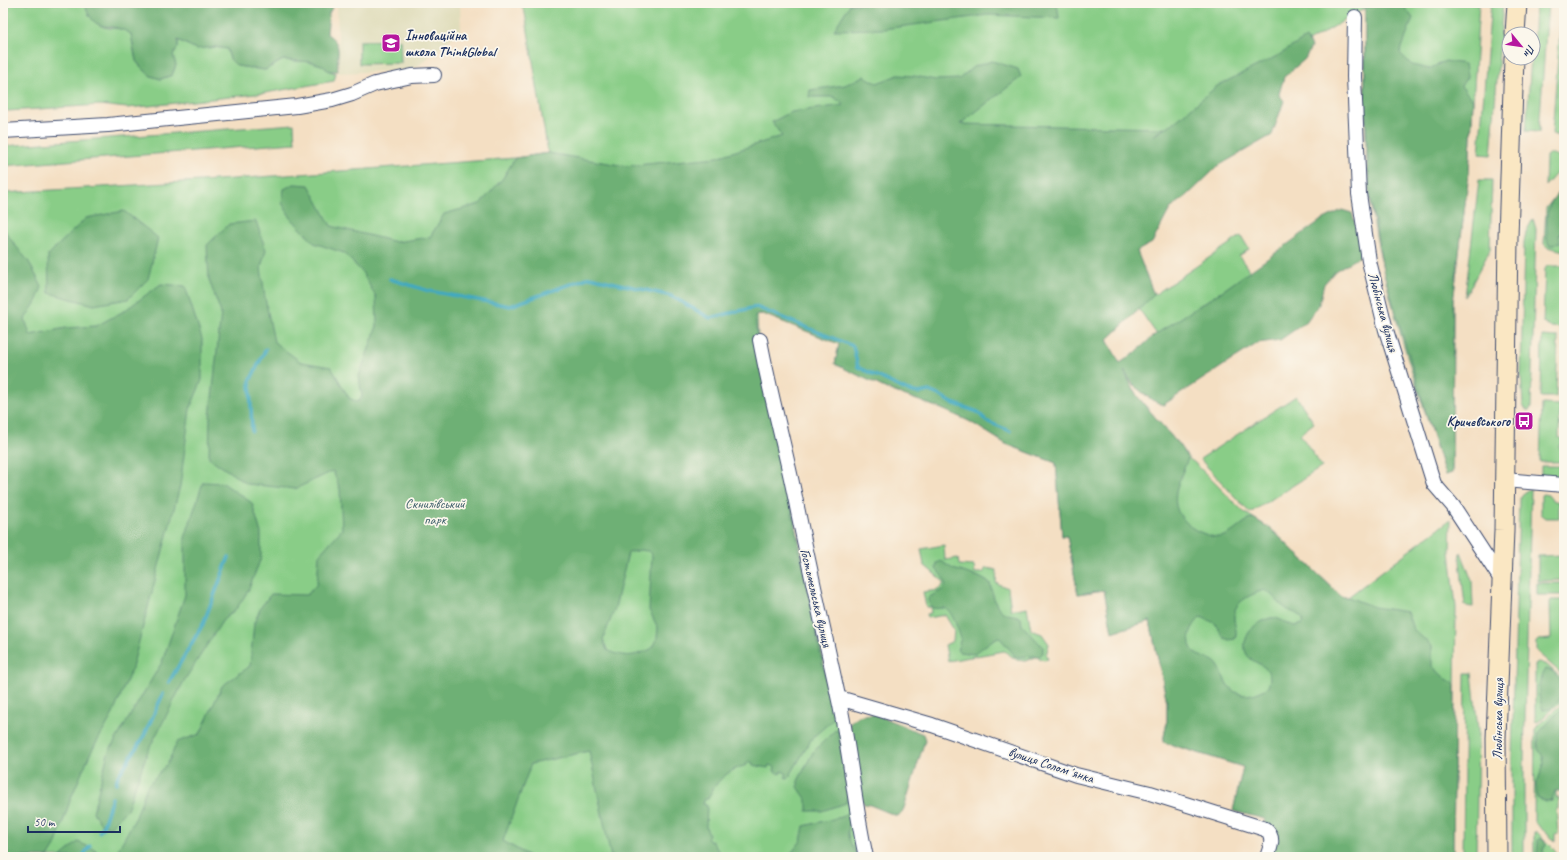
<svg xmlns="http://www.w3.org/2000/svg" width="1567" height="860" viewBox="0 0 1567 860" font-family="Caveat,sans-serif">
  <style>
    .built { fill: #e0ddbb }
    .green { fill: #89cd87; stroke: #527e72 }
    .forest { fill: #6eb074; stroke: #447069; fill-rule: evenodd }
    .lines { fill: none; stroke-linecap: round; stroke-linejoin: round }
    .stream { stroke: #41a9c1; stroke-width: 3.5 }
    .street-casing { stroke: #3c496d; stroke-width: 16 }
    .secondary-casing { stroke: #3c496d; stroke-width: 21 }
    .street { stroke: #fff; stroke-width: 14 }
    .secondary { stroke: #fae7c3; stroke-width: 19 }
    .labels { text-anchor: middle; dominant-baseline: central; stroke-width: 3.5; stroke-linejoin: round; paint-order: stroke }
    .poi-label { font-size: 14px; font-weight: bold; fill: #1b2f5e; stroke: #fbf7ec; text-anchor: start }
    .street-label { font-size: 14px; fill: #1b2f5e; stroke: #fbf7ec }
    .park-label { font-size: 14px; fill: #3c5e6a; stroke: #fbf7ec }
  </style>
  <rect width="100%" height="100%" fill="#fbf7ec"/>
  <filter id="ink" filterUnits="userSpaceOnUse"><feTurbulence type="fractalNoise" baseFrequency=".025" numOctaves="2"/><feDisplacementMap in="SourceGraphic" scale="8" xChannelSelector="R" yChannelSelector="G"/><feConvolveMatrix kernelMatrix="1 2 1 2 8 2 1 2 1" color-interpolation-filters="sRGB"/></filter>
  <filter id="wash" filterUnits="userSpaceOnUse"><feTurbulence type="fractalNoise" baseFrequency=".012" numOctaves="4" result="noise"/><feDisplacementMap in="SourceGraphic" scale="16" xChannelSelector="R" yChannelSelector="G"/><feGaussianBlur stdDeviation="0.9" result="paint"/><feColorMatrix in="noise" values="0 0 0 0 0 0 0 0 0 0 0 0 0 0 0 0 0 1.4 0 .05"/><feComposite in="paint" operator="in"/></filter>
  <g filter="url(#wash)">
    <rect width="100%" height="100%" fill="#f4dfc3"/>
    <path class="built" d="M 337,3 L 460,3 L 461,30 L 413,70 L 339,73 Z"/>
    <path class="green" d="M 5,3 L 84,3 C 87,12 94,24 104,27 C 116,30 120,26 131,34 L 136,61 L 143,69 L 151,76 L 161,79 L 172,75 L 176,65 L 172,55 L 178,47 L 178,40 C 195,51 208,45 227,49 L 230,59 L 237,66 L 265,70 L 283,60 L 312,62 L 322,65 L 329,71 L 336,73 L 334,81 L 265,93 L 149,106 L 127,108 L 100,105 L 8,111 L 3,108 L 3,20 Z
      M 520,3 L 1479,3 L 1469,172 L 1453,302 L 1452,473 L 1445,475 C 1417,384 1379,283 1369,189 C 1363,129 1365,68 1365,8 L 1164,128 L 1104,171 L 1154,295 L 1241,236 L 1249,249 L 1239,256 L 1251,273 L 1197,307 L 1158,336 L 1139,309 L 1107,340 L 1137,396 L 1179,445 L 1188,458 L 1195,463 L 1244,512 L 1271,529 L 1342,597 L 1348,597 L 1451,519 L 1450,551 L 1456,607 L 1453,857 L 1267,824 L 1265,819 L 1233,811 L 1243,767 L 1163,742 L 1167,721 L 1167,702 L 1150,621 L 1112,632 L 1104,590 L 1078,594 L 1067,536 L 1062,536 L 1056,463 L 1006,444 L 969,421 L 942,409 L 887,389 L 835,364 L 839,344 L 763,314 L 757,315 L 758,337 L 825,668 L 840,724 L 863,857 L 3,857 L 3,193 L 233,179 L 515,158 L 548,153 L 525,13 Z
      M 1491,3 L 1503,3 L 1491,155 L 1479,154 Z
      M 1535,3 L 1548,3 L 1539,132 L 1526,131 L 1531,58 L 1533,58 Z
      M 1562,3 L 1564,3 L 1564,137 L 1552,134 Z
      M 400,40 L 401,63 L 359,64 L 359,41 Z
      M 294,124 L 295,143 L 3,166 L 3,146 Z
      M 1549,154 L 1553,154 L 1561,159 L 1563,166 L 1545,186 L 1546,156 Z
      M 1479,180 L 1492,180 L 1490,250 L 1465,297 Z
      M 1564,185 L 1564,251 L 1547,247 L 1544,244 L 1546,208 Z
      M 1533,219 L 1536,229 L 1531,408 L 1529,411 L 1525,409 L 1523,405 L 1521,374 L 1524,242 L 1526,232 Z
      M 1547,266 L 1564,266 L 1562,308 L 1564,328 L 1550,327 L 1543,323 L 1545,269 Z
      M 1542,336 L 1558,337 L 1556,397 L 1541,397 Z
      M 1296,396 L 1314,423 L 1300,434 L 1322,467 L 1250,513 L 1200,459 Z
      M 1542,404 L 1560,405 L 1559,438 L 1562,439 L 1561,445 L 1559,445 L 1559,448 L 1564,448 L 1564,462 L 1540,462 Z
      M 1541,466 L 1564,466 L 1564,479 L 1541,478 Z
      M 1530,489 L 1531,491 L 1524,758 L 1524,857 L 1512,857 L 1512,756 L 1519,500 L 1524,492 Z
      M 1543,494 L 1548,495 L 1552,500 L 1559,502 L 1559,518 L 1546,518 L 1541,514 L 1541,495 Z
      M 944,545 L 945,560 L 958,558 L 959,565 L 974,566 L 975,573 L 983,573 L 986,568 L 997,570 L 996,583 L 1008,588 L 1011,610 L 1027,607 L 1031,630 L 1042,634 L 1049,644 L 1046,655 L 1048,659 L 1044,660 L 1036,657 L 1025,661 L 1017,660 L 1004,651 L 948,661 L 945,645 L 953,641 L 954,630 L 945,615 L 927,618 L 926,614 L 931,613 L 930,607 L 926,607 L 923,592 C 932,590 941,593 944,582 L 924,565 L 921,549 Z
      M 1461,552 L 1472,581 L 1473,607 L 1465,606 L 1460,561 Z
      M 1564,555 L 1564,580 L 1538,581 L 1538,556 Z
      M 1537,583 L 1564,583 L 1564,595 L 1537,595 Z
      M 1551,600 L 1564,600 L 1564,676 L 1536,651 L 1536,642 L 1538,640 L 1551,639 L 1550,602 Z
      M 1539,662 L 1547,665 L 1564,680 L 1564,699 L 1538,722 L 1535,721 L 1535,665 Z
      M 1465,673 L 1472,673 L 1478,729 L 1476,857 L 1463,857 Z
      M 1564,703 L 1564,792 L 1556,792 L 1556,798 L 1558,798 L 1558,809 L 1556,809 L 1558,833 L 1555,834 L 1555,841 L 1534,822 L 1535,730 L 1538,725 Z
      M 1534,832 L 1537,832 L 1556,851 L 1556,857 L 1534,857 Z"/>
    <path class="forest" d="M 84,3 L 335,3 L 329,13 L 327,34 C 344,45 336,53 338,71 L 329,71 L 322,65 L 312,62 L 283,60 L 265,70 L 237,66 L 230,59 L 227,49 L 216,47 L 196,49 L 178,40 L 178,47 L 173,55 L 176,65 L 172,75 L 161,79 L 151,76 L 143,69 L 136,61 L 131,34 C 108,19 96,38 84,3 Z
      M 876,3 L 1057,3 L 1059,18 L 988,15 L 883,29 L 834,30 L 850,4 Z
      M 1380,3 L 1401,3 L 1413,18 L 1400,53 L 1412,65 L 1429,69 L 1445,61 L 1465,64 L 1467,77 L 1461,86 L 1473,100 L 1469,172 L 1453,302 L 1452,473 L 1445,475 L 1383,270 L 1369,189 L 1365,98 L 1365,8 Z
      M 1306,38 L 1311,47 L 1305,59 L 1284,77 L 1279,94 L 1284,101 L 1272,135 L 1218,166 L 1188,195 L 1170,209 L 1152,243 L 1137,251 L 1154,295 L 1107,340 L 1120,363 L 1135,353 L 1153,336 L 1225,289 L 1320,221 L 1342,210 L 1352,213 L 1362,246 L 1360,256 L 1335,271 L 1324,284 L 1319,304 L 1306,322 L 1280,340 L 1258,343 L 1163,405 L 1152,400 L 1134,386 L 1124,371 L 1137,396 L 1179,445 L 1188,458 C 1180,480 1166,503 1185,521 C 1190,526 1194,530 1200,532 C 1207,535 1217,539 1224,536 C 1236,532 1241,522 1253,518 L 1271,529 L 1342,597 L 1348,597 L 1374,607 L 1407,612 L 1413,629 L 1432,646 L 1432,666 L 1445,678 L 1455,684 L 1453,857 L 1271,857 L 1265,819 L 1233,811 L 1243,767 L 1163,742 L 1167,721 L 1167,702 L 1150,621 L 1112,632 L 1104,590 L 1078,594 L 1067,536 L 1062,536 L 1056,463 L 1006,444 L 969,421 L 942,409 L 887,389 L 835,364 L 839,344 L 763,314 L 757,314 L 755,317 L 757,337 L 823,667 L 836,717 L 812,738 L 788,779 L 785,777 L 787,774 L 782,771 L 780,774 L 774,771 L 775,767 L 769,765 L 768,768 L 753,765 L 752,762 L 747,762 L 747,765 C 728,770 716,780 708,799 L 705,799 L 703,804 L 707,805 L 706,827 L 709,835 L 707,837 L 710,842 L 712,841 L 719,852 L 719,857 L 611,857 L 589,751 L 531,764 L 503,841 L 531,857 L 114,857 L 136,817 L 147,786 L 168,763 L 177,742 L 200,734 L 222,686 L 250,666 L 254,623 L 261,607 L 271,594 L 307,595 L 317,584 L 319,555 L 342,529 L 340,489 L 333,471 L 295,489 L 247,484 L 209,458 L 210,417 L 221,313 L 209,280 L 207,245 L 229,224 L 256,221 L 266,250 L 261,267 L 265,298 L 274,342 L 301,362 L 331,367 L 349,398 L 358,402 L 362,397 L 359,376 L 377,326 L 376,297 L 362,272 L 344,253 L 314,243 L 291,218 L 282,203 L 284,189 L 294,184 L 309,185 L 331,226 L 396,242 L 430,237 L 444,214 L 480,204 L 503,178 L 515,158 L 548,153 L 626,166 L 717,157 L 782,136 L 772,122 L 791,112 L 844,105 L 834,97 L 809,97 L 810,90 L 845,85 L 864,76 L 877,83 L 898,75 L 914,76 L 936,80 L 959,79 L 973,67 L 992,61 L 1018,69 L 1021,77 L 960,124 L 1164,128 L 1153,136 L 1176,121 L 1217,86 L 1279,55 ZM 640,550 L 648,551 L 652,555 L 649,610 L 658,628 L 657,638 L 651,649 C 633,657 625,658 607,650 L 603,639 L 615,608 L 628,553 ZM 1264,590 C 1273,594 1276,601 1284,607 C 1290,613 1296,611 1303,619 L 1302,624 L 1295,626 C 1274,619 1277,612 1256,625 C 1246,632 1239,650 1251,659 C 1257,664 1267,666 1269,674 C 1271,678 1269,683 1268,687 C 1254,696 1238,700 1227,684 C 1223,678 1222,670 1217,664 C 1212,658 1201,658 1195,653 C 1184,641 1191,626 1201,617 L 1215,623 L 1224,638 L 1229,640 L 1235,639 C 1238,631 1234,625 1234,617 C 1233,601 1253,594 1264,590 Z
      M 1564,186 L 1564,231 L 1559,235 L 1560,242 L 1555,245 L 1549,245 L 1547,240 C 1547,213 1544,207 1564,186 Z
      M 124,211 L 158,238 L 148,279 L 128,299 L 94,305 L 49,293 L 48,255 L 86,218 Z
      M 3,228 L 15,245 L 29,262 L 42,287 L 36,302 L 25,319 L 30,335 L 66,328 L 96,326 L 124,311 L 161,284 L 185,286 L 202,339 L 202,380 L 190,409 L 180,486 L 132,668 L 113,714 L 90,754 L 71,798 L 55,846 L 48,857 L 3,857 Z
      M 203,482 L 223,483 L 252,503 L 261,533 L 261,558 L 248,591 L 237,608 L 223,620 L 184,681 L 148,751 L 127,809 L 110,827 L 100,823 L 93,812 L 108,753 L 162,662 L 185,595 L 185,538 Z
      M 941,561 L 953,569 L 979,577 L 990,583 C 992,592 995,607 1003,612 C 1009,616 1016,614 1021,618 L 1022,625 L 1043,647 L 1043,653 L 1040,656 L 1016,657 L 999,637 L 994,639 L 974,654 L 960,652 L 957,650 L 961,638 C 958,631 952,610 945,608 C 941,608 936,609 932,608 L 929,603 L 929,597 C 948,588 951,586 936,569 L 937,563 Z
      M 1546,669 L 1552,671 L 1564,683 L 1564,695 L 1550,709 L 1543,710 C 1537,694 1537,683 1546,669 Z
      M 1564,709 L 1564,782 L 1559,790 L 1555,791 L 1552,801 L 1546,802 L 1537,798 L 1536,785 L 1544,764 L 1543,757 L 1538,749 L 1538,734 L 1555,715 Z
      M 874,714 L 923,734 L 925,740 L 904,808 L 901,814 L 897,816 L 870,805 L 864,804 L 861,799 L 849,724 C 856,714 863,715 874,714 Z
      M 836,729 L 838,730 L 848,796 L 846,803 L 822,811 L 807,811 L 807,800 L 798,787 L 798,781 L 813,752 Z
      M 847,813 L 850,815 C 851,823 846,831 849,839 C 851,845 856,851 858,857 L 788,857 L 801,841 L 804,826 L 841,817 Z
      M 1541,838 L 1545,840 L 1546,845 L 1543,850 L 1545,857 L 1537,857 L 1538,839 Z
      M 78,842 L 96,850 L 96,857 L 60,857 Z"/>
    <g class="lines">
      <path class="stream" d="M 390,279 L 429,291 L 510,306 L 590,277 L 671,296 L 710,318 L 756,307 L 853,346 L 858,367 L 908,391 L 919,393 L 929,391 L 941,396 L 952,403 L 978,412 L 986,421 L 1010,431
        M 252,431 L 250,381 L 266,349
        M 169,682 L 203,624 L 229,557
        M 116,783 L 118,776 L 143,738 L 163,694
        M 99,832 L 102,829 L 112,798
        M 82,857 L 90,846"/>
    </g>
  </g>
  <g filter="url(#ink)">
    <g class="lines">
      <g class="street-casing">
        <path id="street" d="M 1355,17 L 1354,77 L 1359,194 L 1369,261 L 1386,330 L 1434,484 L 1453,506 L 1502,581
          M 3,131 L 108,125 L 297,106 L 332,100 L 352,94 L 375,84 L 412,76 L 434,75
          M 760,340 C 770,394 785,447 796,502 C 809,567 824,631 838,696 C 850,749 854,804 866,857
          M 1504,480 L 1564,485
          M 839,698 L 932,725 L 1076,775 L 1150,793 L 1265,829 C 1275,837 1271,846 1267,857"/>
      </g>
      <g class="secondary-casing">
        <path id="secondary" d="M 1515,34 L 1517,3
          M 1497,857 L 1496,738 L 1504,530 L 1508,237 L 1514,58"/>
      </g>
      <use href="#street" class="street"/>
      <use href="#secondary" class="secondary"/>
    </g>
  </g>
  <defs>
    <g id="school-square" transform="scale(1)"><rect x="-9" y="-9" width="18" height="18" rx="4" fill="#b5179e" stroke="#fbf7ec"/><path d="M0-5L7-2L0 1L-7-2ZM-4 1L0 2.5L4 1V4Q0 6-4 4Z" fill="#fff"/></g>
    <g id="bus-square" transform="scale(1)"><rect x="-9" y="-9" width="18" height="18" rx="4" fill="#b5179e" stroke="#fbf7ec"/><path d="M-5-6H5V4H4V6H2V4H-2V6H-4V4H-5ZM-3.5-4V0h7V-4ZM-3.5 1.2v1.5H-2V1.2ZM2 1.2v1.5H3.5V1.2Z" fill="#fff"/></g>
  </defs>
  <g fill-rule="evenodd">
    <use href="#school-square" x="391" y="43"/>
    <use href="#bus-square" x="1524" y="421"/>
  </g>
  <g class="labels">
    <g class="poi-label">
      <text x="405" y="35">Інноваційна<tspan x="405" dy="16">школа ThinkGlobal</tspan></text>
      <text x="1510" y="421" text-anchor="end">Кричевського</text>
    </g>
    <g class="street-label">
      <text transform="translate(1383 312) rotate(75)">Любінська вулиця</text>
      <text transform="translate(816 598) rotate(77)">Гостомельська вулиця</text>
      <text transform="translate(1498 719) rotate(-89)">Любінська вулиця</text>
      <text transform="translate(1051 765) rotate(18)">вулиця Соломʼянка</text>
    </g>
    <g class="park-label">
      <text x="435" y="503">Скнилівський<tspan x="435" dy="16">парк</tspan></text>
    </g>
  </g>
  <rect width="1567" height="860" fill="none" stroke="#fbf7ec" stroke-width="16"/>
  <g transform="translate(1521 46) rotate(119)"><circle r="19" fill="#fbf7ec" stroke="#a1a7b3"/>
  <path d="M0-3L7 15L0 10L-7 15Z" fill="#b5179e"/>
  <text y="-6" font-size="11" font-weight="bold" text-anchor="middle" fill="#1b2f5e">Пн</text>
  </g>
  <path d="M28 826v6h92v-6" fill="none" stroke="#1b2f5e" stroke-width="2"/>
  <text x="34" y="826" font-size="12" fill="#1b2f5e" stroke="#fbf7ec" stroke-width="3" paint-order="stroke">50 m</text>
</svg>
